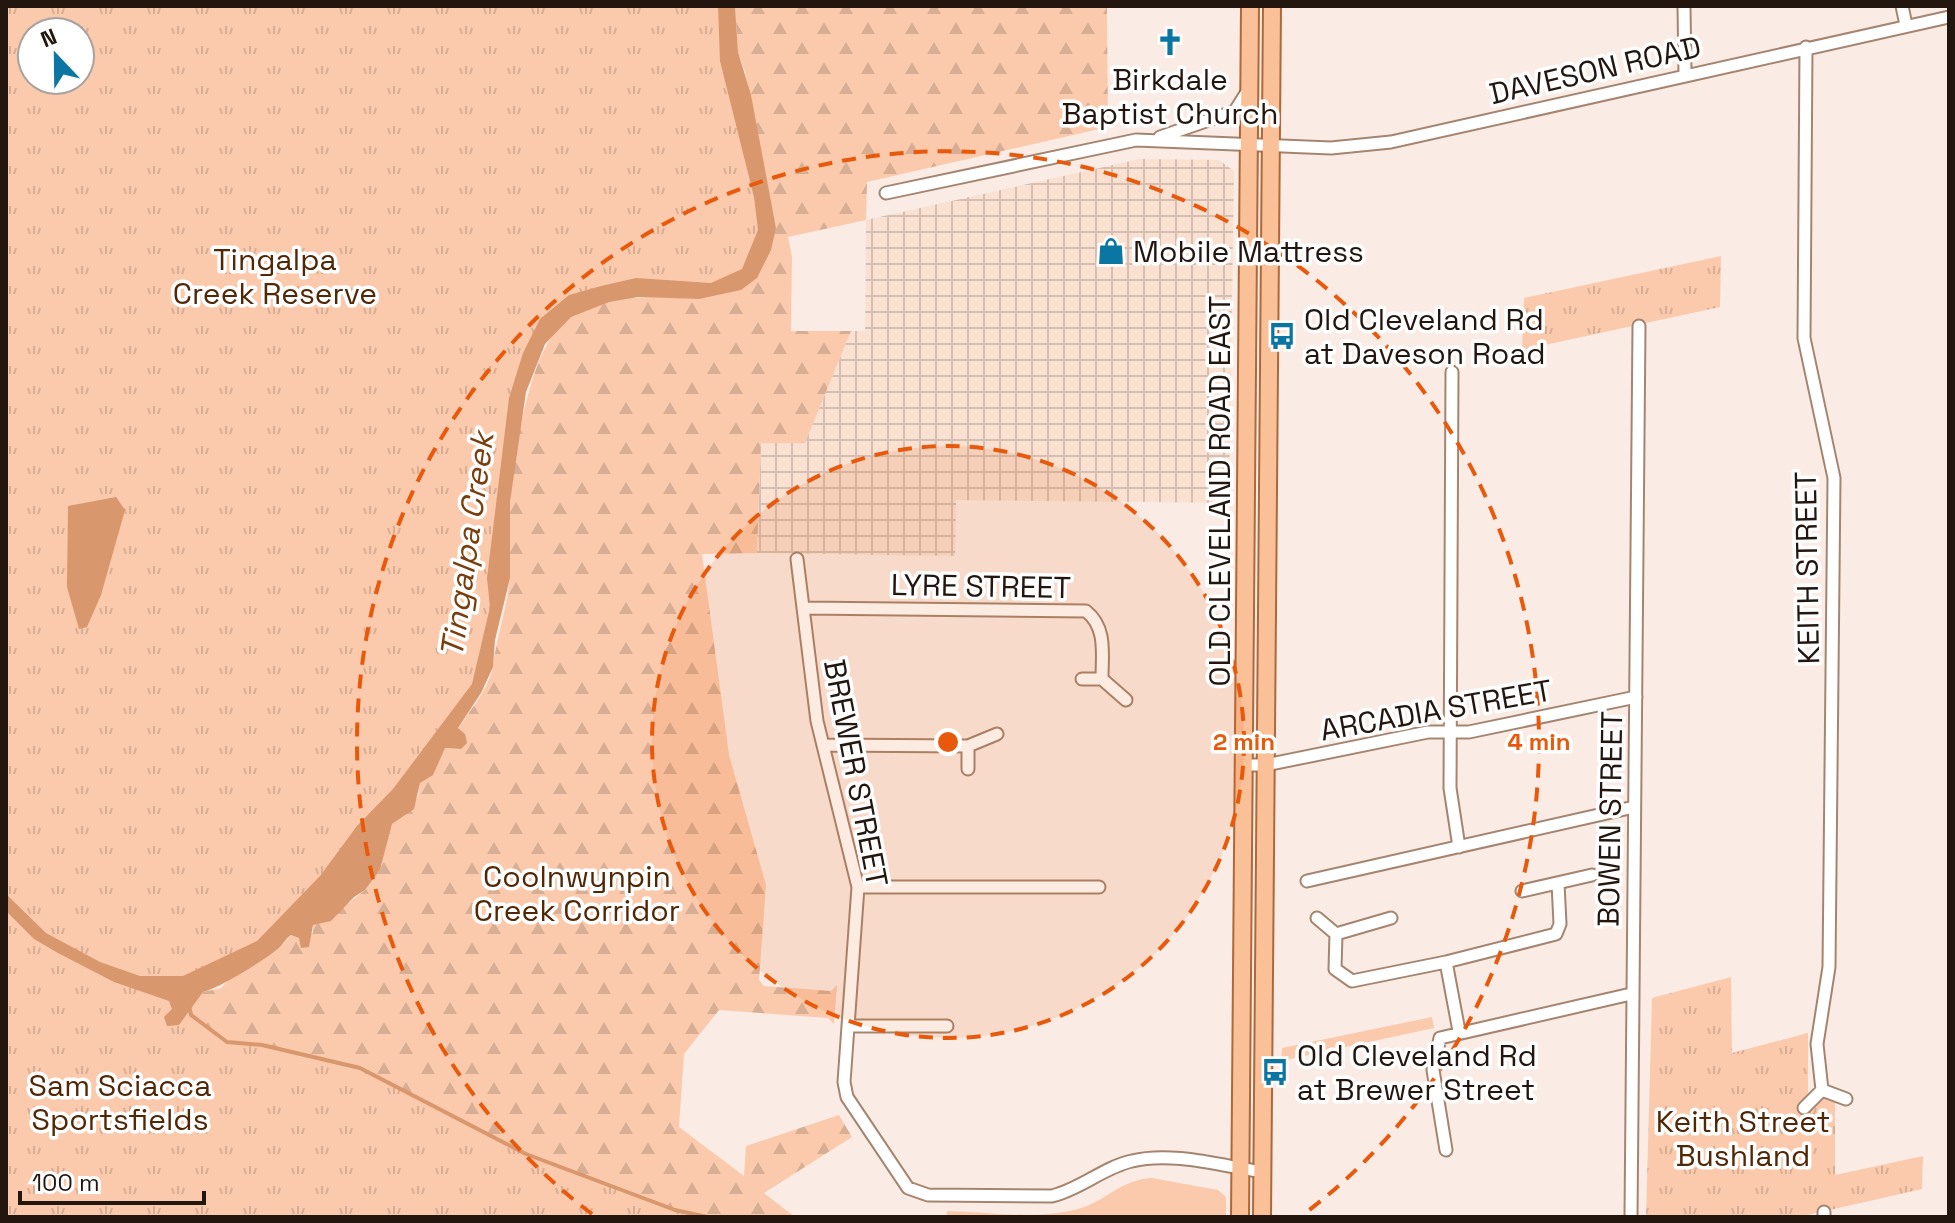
<svg xmlns="http://www.w3.org/2000/svg" width="1955" height="1223" viewBox="0 0 1955 1223" font-family="'Space Grotesk',sans-serif">
  <style>
    .industrial { fill: url(#industrial-grid) }
    .grass { fill: #fbcaac }
    .forest { fill: url(#forest-firs) }
    .park { fill: url(#park-tufts); fill-rule: evenodd }
    .water { fill: #d9976d }
    .lines { fill: none; stroke-linecap: round; stroke-linejoin: round }
    .stream { stroke: #d9976d; stroke-width: 4 }
    .street-casing { stroke: #a48571; stroke-width: 15 }
    .primary-casing { stroke: #ac693b; stroke-width: 20 }
    .street { stroke: #fff; stroke-width: 11 }
    .primary { stroke: #fac097; stroke-width: 16 }
    .ring { fill: none; stroke: #e8590c; stroke-width: 4; stroke-dasharray: 14 10 }
    .labels { text-anchor: middle; dominant-baseline: central; stroke-width: 7; stroke-linejoin: round; paint-order: stroke }
    .street-label { font-size: 30px; fill: #22160f; stroke: #fff }
    .poi-label { font-size: 30px; fill: #22160f; stroke: #fff; text-anchor: start }
    .park-label { font-size: 30px; fill: #512705; stroke: #fff }
    .water-label { font-size: 32px; font-style: italic; fill: #7a3e0c; stroke: #fff }
    .centre { fill: #e8590c; stroke: #fff; stroke-width: 4 }
    .ring-label { font-size: 24px; text-anchor: middle; font-weight: bold; fill: #e8590c; stroke: #fff; stroke-width: 7; stroke-linejoin: round; paint-order: stroke }
  </style>
  <defs>
    <pattern id="industrial-grid" width="8" height="8" patternUnits="userSpaceOnUse" patternTransform="scale(2)"><rect width="8" height="8" fill="#f9e0d1"/><path d="M0 4h8M4 0v8" fill="none" stroke="#d5bfb2"/></pattern>
    <pattern id="forest-firs" width="22" height="20" patternUnits="userSpaceOnUse" patternTransform="scale(2)"><rect width="22" height="20" fill="#fbcaac"/><path d="M5 1l3.5 6h-7zM16 11l3.5 6h-7z" fill="#d7ad93"/></pattern>
    <pattern id="park-tufts" width="24" height="20" patternUnits="userSpaceOnUse" patternTransform="scale(2)"><rect width="24" height="20" fill="#fbcaac"/><path d="M3 7l-1-3M5 7V3M7 7l1-3M15 17l-1-3M17 17v-4M19 17l1-3" fill="none" stroke="#d7ad93"/></pattern>
  </defs>
  <rect width="100%" height="100%" fill="#faece4"/>
  <path class="industrial" d="M 1140,159 L 1219,160 L 1234,171 L 1229,503 L 956,500 L 955,556 L 757,553 L 761,443 L 805,442 L 851,331 L 865,331 L 866,220 Z"/>
  <path class="grass" d="M 1432,1017 L 1434,1028 L 1281,1061 L 1282,1048 Z
    M 1152,1178 L 1218,1190 L 1226,1197 L 1226,1217 L 947,1217 L 947,1211 C 989,1212 1038,1220 1078,1209 C 1107,1201 1119,1180 1152,1178 Z"/>
  <path class="forest" d="M 735,6 L 1107,6 L 1108,127 L 867,182 L 866,220 L 788,237 L 792,257 L 791,331 L 851,331 L 805,443 L 761,443 L 757,553 L 702,554 L 729,755 L 766,885 L 759,980 L 764,986 L 831,991 L 837,985 L 834,1024 L 828,1018 L 719,1010 L 684,1054 L 679,1127 L 744,1176 L 746,1146 L 839,1115 L 852,1137 L 764,1193 L 795,1217 L 6,1217 L 6,911 L 185,1015 L 203,992 L 221,988 L 231,977 L 279,949 L 291,935 L 300,938 L 313,933 L 313,925 L 340,910 L 365,890 L 380,870 L 392,823 L 418,797 L 420,783 L 445,748 L 461,749 L 458,729 C 470,710 490,688 493,665 C 497,636 508,605 510,576 C 510,564 508,552 508,540 C 510,486 523,350 569,318 C 606,292 656,297 699,299 L 776,228 L 745,72 L 738,52 Z"/>
  <path class="park" d="M 6,6 L 725,6 L 767,234 L 750,273 L 715,288 L 627,288 L 569,307 L 540,336 L 520,388 L 481,681 L 323,902 L 188,982 L 191,1015 L 227,1042 L 262,1045 L 360,1068 L 526,1154 L 675,1210 L 707,1217 L 6,1217 ZM 32,32 L 80,32 L 80,80 L 32,80 Z
    M 1721,256 L 1720,307 L 1522,350 L 1524,298 Z
    M 1731,977 L 1732,1053 L 1808,1033 L 1808,1094 L 1835,1088 L 1835,1175 L 1923,1156 L 1922,1189 L 1799,1217 L 1646,1217 L 1652,998 Z"/>
  <path class="water" d="M 718,6 L 735,6 L 738,52 L 751,95 L 776,228 L 771,250 L 757,278 L 741,290 L 699,299 L 638,297 L 609,302 L 571,317 L 545,344 L 526,392 L 510,502 L 510,578 L 495,640 L 493,667 L 481,693 L 458,728 L 465,734 L 467,743 L 461,749 L 445,748 L 433,775 L 420,783 L 414,809 L 392,824 L 380,870 L 365,890 L 354,897 L 331,921 L 313,925 L 309,947 L 301,948 L 299,938 L 291,935 C 285,939 283,945 278,949 C 261,962 221,987 203,992 L 179,1025 L 167,1026 L 164,1017 L 172,1009 L 169,1001 L 114,982 L 58,953 L 34,939 L 6,911 L 6,894 L 46,933 L 100,962 L 140,976 L 183,976 L 257,941 L 320,876 L 357,826 L 393,789 L 472,684 L 490,607 L 487,578 L 509,398 L 523,353 L 540,319 L 569,295 L 601,286 L 636,278 L 711,283 L 742,269 L 758,230 L 754,197 L 720,61 Z
    M 116,497 L 125,510 L 101,595 L 87,627 L 79,629 L 67,587 L 68,506 Z"/>
  <g class="lines">
    <path class="stream" d="M 189,1006 L 191,1015 L 227,1042 L 262,1045 L 360,1068 L 526,1154 L 675,1210 L 707,1217"/>
    <g class="street-casing">
      <path id="street" d="M 1684,6 L 1685,74
        M 1902,6 L 1906,25
        M 1806,47 L 1804,338 L 1834,478 L 1829,967 L 1817,1044 L 1822,1090
        M 1160,137 L 1235,111 L 1247,92
        M 886,193 L 1136,140 L 1331,148 L 1391,142 L 1949,17
        M 1452,372 L 1450,788 L 1459,847
        M 797,559 L 817,721 L 858,887 L 844,1082 L 847,1097 L 908,1188 L 928,1195 L 1052,1196 C 1081,1189 1104,1167 1132,1161 C 1172,1151 1222,1166 1263,1172
        M 803,608 L 1086,611 C 1107,628 1102,653 1102,679
        M 1082,679 L 1102,679 L 1126,700
        M 823,745 L 968,746
        M 1244,765 L 1266,765 L 1428,732 L 1469,732 L 1636,697
        M 968,769 L 968,746 L 997,734
        M 1307,881 L 1634,807
        M 858,887 L 1099,887
        M 1522,891 L 1592,875
        M 1317,918 L 1336,934
        M 1391,918 L 1336,934 L 1335,969 L 1352,981 L 1446,962
        M 848,1026 L 947,1026
        M 1459,1031 L 1446,962 L 1556,934 L 1560,924 L 1558,883
        M 1804,1108 L 1822,1090 L 1846,1099
        M 1446,1150 L 1433,1070 L 1440,1038 L 1631,994
        M 1824,1212 L 1824,1217
        M 1631,1217 L 1639,326"/>
    </g>
    <g class="primary-casing">
      <path id="primary" d="M 1240,1217 L 1250,6
        M 1262,1217 L 1272,6"/>
    </g>
    <use href="#street" class="street"/>
    <use href="#primary" class="primary"/>
  </g>
  <circle cx="948" cy="742" r="296" fill="#e8590c" fill-opacity=".12"/>
  <g class="ring">
    <circle cx="948" cy="742" r="296"/>
    <path d="M592 1214A591 591 0 1 1 1304 1214"/>
  </g>
  <defs>
    <g id="church-bare" transform="scale(2.16)"><path d="M-1.2-6h2.4v3.5h3.3v2.4h-3.3V6h-2.4V-.1h-3.3v-2.4h3.3Z" fill="#0b76a1" stroke="#fff" stroke-width="2.5" paint-order="stroke"/></g>
    <g id="shop-bare" transform="scale(2.16)"><path d="M-5-2.5h2.3a2.7 3.5 0 0 1 5.4 0H5L5.5 6h-11ZM-1.5-2.5h3a1.5 2.3 0 0 0-3 0Z" fill="#0b76a1" stroke="#fff" stroke-width="2.5" paint-order="stroke"/></g>
    <g id="bus-bare" transform="scale(2.16)"><path d="M-5-6H5V4H4V6H2V4H-2V6H-4V4H-5ZM-3.5-4V0h7V-4ZM-3.5 1.2v1.5H-2V1.2ZM2 1.2v1.5H3.5V1.2Z" fill="#0b76a1" stroke="#fff" stroke-width="2.5" paint-order="stroke"/></g>
  </defs>
  <g fill-rule="evenodd">
    <use href="#church-bare" x="1170" y="42"/>
    <use href="#shop-bare" x="1111" y="251"/>
    <use href="#bus-bare" x="1282" y="336"/>
    <use href="#bus-bare" x="1275" y="1072"/>
  </g>
  <g class="labels">
    <g class="street-label">
      <text transform="translate(1595 70) rotate(-13)">DAVESON ROAD</text>
      <text transform="translate(1219 491) rotate(-90)">OLD CLEVELAND ROAD EAST</text>
      <text transform="translate(1807 568) rotate(-91)">KEITH STREET</text>
      <text transform="translate(981 586) rotate(1)">LYRE STREET</text>
      <text transform="translate(1436 710) rotate(-10)">ARCADIA STREET</text>
      <text transform="translate(856 773) rotate(79)">BREWER STREET</text>
      <text transform="translate(1610 819) rotate(-89)">BOWEN STREET</text>
    </g>
    <g class="poi-label">
      <text x="1170" y="79" text-anchor="middle">Birkdale<tspan x="1170" dy="34">Baptist Church</tspan></text>
      <text x="1133" y="251">Mobile Mattress</text>
      <text x="1304" y="319">Old Cleveland Rd<tspan x="1304" dy="34">at Daveson Road</tspan></text>
      <text x="1297" y="1055">Old Cleveland Rd<tspan x="1297" dy="34">at Brewer Street</tspan></text>
    </g>
    <g class="park-label">
      <text x="275" y="259">Tingalpa<tspan x="275" dy="34">Creek Reserve</tspan></text>
      <text x="577" y="876">Coolnwynpin<tspan x="577" dy="34">Creek Corridor</tspan></text>
      <text x="120" y="1085">Sam Sciacca<tspan x="120" dy="34">Sportsfields</tspan></text>
      <text x="1743" y="1121">Keith Street<tspan x="1743" dy="34">Bushland</tspan></text>
    </g>
    <g class="water-label">
      <text transform="translate(467 545) rotate(-82)">Tingalpa Creek</text>
    </g>
  </g>
  <circle cx="948" cy="742" r="12" class="centre"/>
  <g class="ring-label">
    <text x="1244" y="750">2 min</text>
    <text x="1539" y="750">4 min</text>
  </g>
  <rect width="1955" height="1223" fill="none" stroke="#22160f" stroke-width="16"/>
  <g transform="translate(56 56) rotate(338)"><circle r="38" fill="#ffffff" stroke="#a7a29f" stroke-width="2"/>
  <path d="M0-6L14 30L0 20L-14 30Z" fill="#0b76a1"/>
  <text y="-12" font-size="22" font-weight="bold" text-anchor="middle" fill="#22160f">N</text>
  </g>
  <path d="M20 1191v12h184v-12" fill="none" stroke="#22160f" stroke-width="4"/>
  <text x="32" y="1191" font-size="24" fill="#22160f" stroke="#ffffff" stroke-width="6" paint-order="stroke">100 m</text>
</svg>
